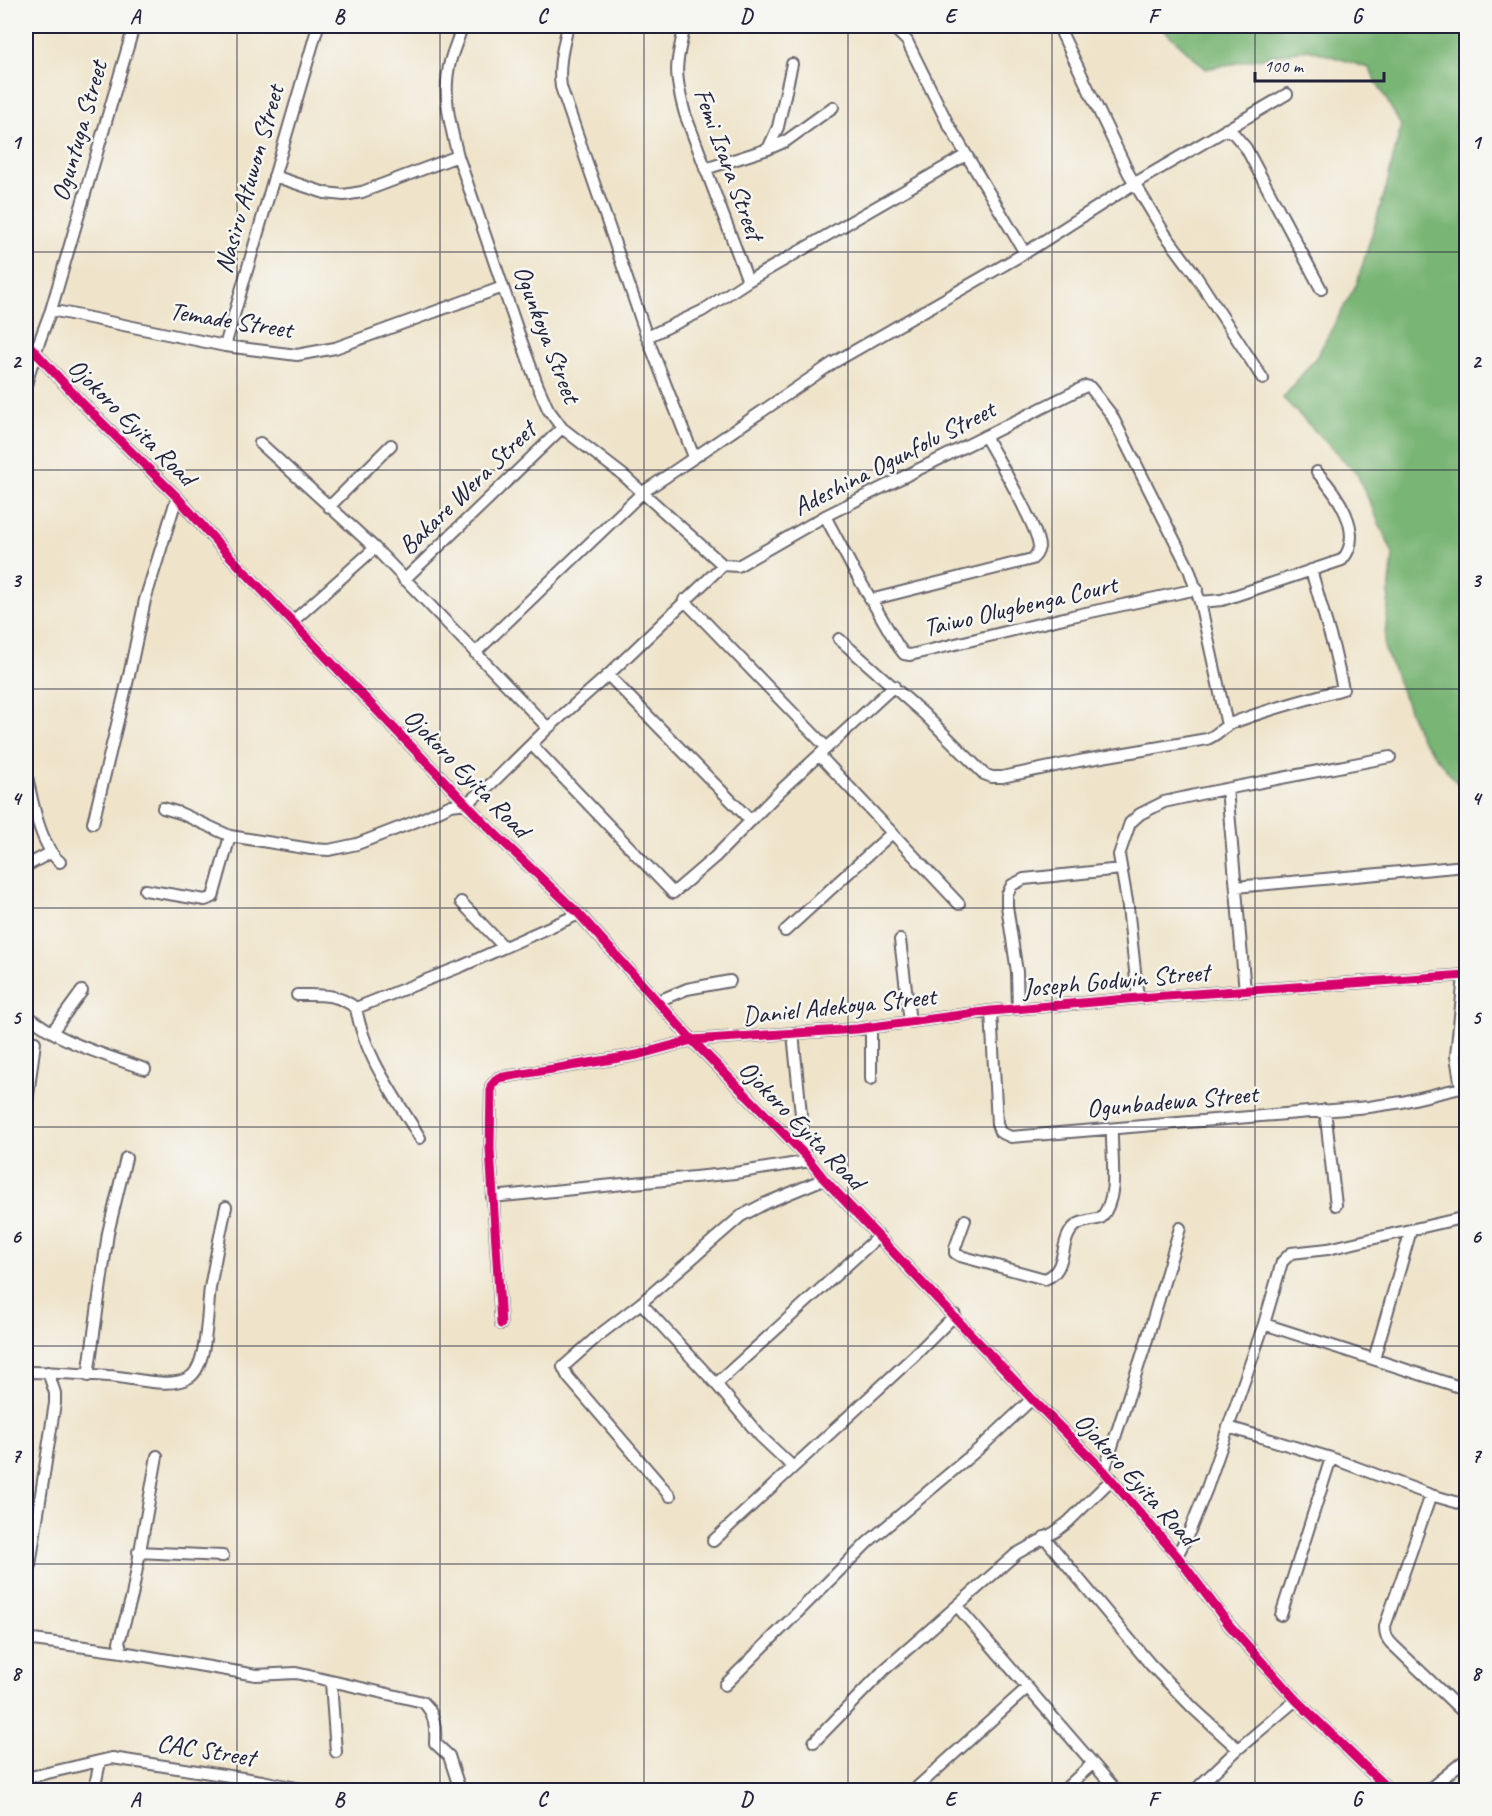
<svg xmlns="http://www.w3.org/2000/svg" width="1492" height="1816" viewBox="0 0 1492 1816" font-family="Caveat,sans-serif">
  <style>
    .forest { fill: #79b574; stroke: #4e6c58; stroke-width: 1.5 }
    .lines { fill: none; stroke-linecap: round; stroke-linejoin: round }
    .street-casing { stroke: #6a666d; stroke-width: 14 }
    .street { stroke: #fff; stroke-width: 10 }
    .cycleway-casing { stroke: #f6f6f2; stroke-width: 13 }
    .cycleway { stroke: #d6006c; stroke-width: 9 }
    .grid { fill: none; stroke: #22223b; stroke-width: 1.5; stroke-opacity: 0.55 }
    .labels { text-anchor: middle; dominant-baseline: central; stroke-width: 5; stroke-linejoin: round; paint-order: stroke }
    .street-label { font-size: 26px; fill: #22223b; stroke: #f6f6f2 }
    .neatline { fill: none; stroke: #22223b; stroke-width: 2 }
    .grid-label { font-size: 20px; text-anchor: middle; font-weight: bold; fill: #22223b }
  </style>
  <rect width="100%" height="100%" fill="#f6f6f2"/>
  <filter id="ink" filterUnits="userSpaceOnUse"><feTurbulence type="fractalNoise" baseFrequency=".0167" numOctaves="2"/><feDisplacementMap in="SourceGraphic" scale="12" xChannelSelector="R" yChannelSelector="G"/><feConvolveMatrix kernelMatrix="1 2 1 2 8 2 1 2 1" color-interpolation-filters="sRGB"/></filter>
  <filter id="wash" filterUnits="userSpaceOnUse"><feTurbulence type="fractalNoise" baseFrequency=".008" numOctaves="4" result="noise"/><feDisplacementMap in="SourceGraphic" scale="24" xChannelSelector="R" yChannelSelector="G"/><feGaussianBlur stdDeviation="1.35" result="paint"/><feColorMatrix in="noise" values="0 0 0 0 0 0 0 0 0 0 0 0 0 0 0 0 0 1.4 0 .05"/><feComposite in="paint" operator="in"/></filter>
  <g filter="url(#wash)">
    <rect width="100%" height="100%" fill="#efe4ca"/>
    <path class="forest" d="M 1160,26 L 1466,26 L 1466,794 L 1420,737 L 1384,647 L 1393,554 L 1357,474 L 1283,398 L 1317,356 L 1357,283 L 1386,188 L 1401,126 L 1369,68 L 1308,49 L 1206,69 Z"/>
  </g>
  <g filter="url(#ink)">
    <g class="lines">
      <g class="street-casing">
        <path id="street" d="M 462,26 C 459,38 453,50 450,62 C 442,94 450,125 458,156 L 520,337 L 537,384 L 548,409 L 562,428 L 623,475 L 723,565
          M 568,26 C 563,47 558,65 561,87 L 647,337 L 694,457
          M 685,26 C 675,65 674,74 685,114 L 748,281
          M 892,26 L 907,41 L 948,124 L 1025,253
          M 1062,34 L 1129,174 L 1165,234 L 1194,273 L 1263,379
          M 1226,129 L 1234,134 L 1246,148 L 1321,289
          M 768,149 L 778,127 L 792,64
          M 705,169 L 768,149 L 786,141 L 833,107
          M 274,176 L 325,193 L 344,195 L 362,192 L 458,156
          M 51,310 L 225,346 L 297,355 L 335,348 L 503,287
          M 647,337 L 702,311 L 748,281 L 966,155
          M 26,342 L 83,404 L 177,497 L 222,548 L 493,832 L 579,914 L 692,1040 L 805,1155 L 824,1179 L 1032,1399 L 1104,1471 L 1177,1556 L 1230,1626 L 1296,1700 L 1389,1790
          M 225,346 L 318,26
          M 26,385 L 35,353 L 51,310 L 134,26
          M 260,443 L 375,548 L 548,728
          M 329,507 L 391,445
          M 825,516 L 852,567 L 898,646 L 904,654 L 910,655 L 1072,616 L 1197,589
          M 723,565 L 738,566 L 825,516 L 1086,386 L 1090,387 L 1111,414 L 1189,569 L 1200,602 L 1227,725
          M 404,580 L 562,428
          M 684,600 L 827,748
          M 870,600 L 1032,559 C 1036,556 1038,552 1039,547 C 1039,529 996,456 985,436
          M 1200,602 L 1222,600 L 1342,560 C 1366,533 1336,493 1317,472
          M 293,621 L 375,548
          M 839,639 L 924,714 L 984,774 L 992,777 L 1002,777 L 1079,761 L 1207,739 C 1216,736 1222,728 1230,724 C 1267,709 1306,700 1343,689 L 1334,649 L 1311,570
          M 475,653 L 643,492 L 667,476 L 833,363 L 1025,253 L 1135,183 L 1287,94
          M 608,675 L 751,821
          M 532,745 L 673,893 L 715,857 L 781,790 L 894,686
          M 820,756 L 959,904
          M 26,771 C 31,797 40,846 60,862
          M 1227,789 L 1245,991
          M 467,803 L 492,783 L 548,728 L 608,675 L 723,565
          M 163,808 L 180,813 L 230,836 L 311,849 L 329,850 L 357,844 L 422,819 L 451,805 L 467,803
          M 93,823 L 130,671 L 145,600 L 177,497
          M 26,866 L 50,853
          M 1236,887 L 1466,866
          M 145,890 L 205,900 L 213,897 L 230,836
          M 461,902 L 504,947
          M 785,931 L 892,833
          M 900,940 L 910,1022
          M 297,995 C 321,995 336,993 356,1008 C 365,1058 395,1096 420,1138
          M 1138,998 L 1128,907 L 1119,855 L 1130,823 L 1140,814 L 1164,802 L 1200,794 L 1390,757
          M 658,1001 L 687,989 L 730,981
          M 356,1008 L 462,966 L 579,914
          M 1018,1009 L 1017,972 L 1007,906 L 1007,895 L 1012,885 L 1024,879 L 1121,869
          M 991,1011 L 997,1124 L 1000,1132 L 1011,1137 L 1369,1107 L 1402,1102 L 1461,1088 L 1466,1091
          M 26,1014 C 58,1042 105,1055 145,1069
          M 871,1027 L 871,1079
          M 52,1032 L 82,991
          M 793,1033 L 805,1155
          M 1461,1088 L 1456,1056 L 1464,976
          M 26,1110 L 35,1042
          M 1325,1110 L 1336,1205
          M 492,1197 L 735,1173 L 810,1161
          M 965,1220 L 955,1248 L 955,1253 L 960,1256 L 1045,1279 C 1070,1270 1057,1237 1078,1224 C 1084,1221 1094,1220 1101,1218 C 1120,1196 1111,1157 1112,1130
          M 641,1303 L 716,1384 L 760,1436 L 793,1467
          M 501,1324 L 490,1149 L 491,1086 L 498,1078 L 637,1055 L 692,1040 L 857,1029 L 991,1011 L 1138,998 L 1466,975
          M 1264,1324 L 1466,1389
          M 1374,1359 L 1411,1230
          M 26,1372 C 53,1372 81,1374 108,1376 C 131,1377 170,1390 190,1377 C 208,1365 207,1308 210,1288 C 215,1261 220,1234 226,1207
          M 88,1376 L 108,1233 L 126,1158
          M 716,1384 L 879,1236
          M 1228,1427 L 1331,1458 L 1431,1495 L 1466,1505
          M 1104,1471 L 1145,1346 L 1180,1228
          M 1431,1495 L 1385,1626 C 1385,1635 1387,1640 1394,1646 L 1466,1715
          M 670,1496 L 568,1377 L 563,1367 L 599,1335 L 641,1303 L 741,1216 L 766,1203 L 824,1179
          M 1044,1537 L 1150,1664 L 1194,1709 L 1238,1749
          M 713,1541 L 913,1357 L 955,1315
          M 138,1552 L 223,1556
          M 1177,1556 L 1190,1530 L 1207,1488 L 1264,1324 L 1282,1262 L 1291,1253 L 1328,1249 L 1466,1217
          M 26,1591 L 55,1403 L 55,1393 L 48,1372
          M 957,1606 L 1116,1790
          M 1281,1615 L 1331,1458
          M 26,1639 L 122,1652 L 256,1675 L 296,1673 L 423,1702 C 435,1713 436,1728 435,1743 L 449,1756 L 460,1790
          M 122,1652 L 119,1642 L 132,1596 L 157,1456
          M 331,1682 L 336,1752
          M 725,1685 L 868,1542 L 981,1447 L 1032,1399
          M 814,1742 L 884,1670 L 1016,1554 L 1055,1532 L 1068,1522 L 1112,1479
          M 26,1778 L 112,1758 L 262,1781 L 306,1790
          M 94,1790 L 100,1762
          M 914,1790 L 1027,1688
          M 1064,1790 L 1092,1764
          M 1195,1790 L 1238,1749 L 1296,1700
          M 1428,1790 L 1466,1759"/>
      </g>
      <use href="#street" class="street"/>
      <g class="cycleway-casing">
        <path id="cycleway" d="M 26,342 L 83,404 L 177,497 L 222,548 L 493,832 L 579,914 L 692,1040 L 805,1155 L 824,1179 L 1032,1399 L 1104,1471 L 1177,1556 L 1230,1626 L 1296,1700 L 1389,1790
          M 501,1324 L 490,1149 L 491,1086 L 498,1078 L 637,1055 L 692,1040 L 857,1029 L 991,1011 L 1138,998 L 1466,975"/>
      </g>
      <use href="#cycleway" class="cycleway"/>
    </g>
  </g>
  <path class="grid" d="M 237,26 L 237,1790M 440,26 L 440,1790M 644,26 L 644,1790M 848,26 L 848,1790M 1052,26 L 1052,1790M 1255,26 L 1255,1790M 26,252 L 1466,252M 26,470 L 1466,470M 26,689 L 1466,689M 26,908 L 1466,908M 26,1127 L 1466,1127M 26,1346 L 1466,1346M 26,1564 L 1466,1564"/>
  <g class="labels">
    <g class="street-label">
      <text transform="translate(79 131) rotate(-74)">Oguntuga Street</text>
      <text transform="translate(729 164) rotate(70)">Femi Isara Street</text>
      <text transform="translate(249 179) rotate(-74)">Nasiru Atuwon Street</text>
      <text transform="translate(231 320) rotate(9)">Temade Street</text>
      <text transform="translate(547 334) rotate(69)">Ogunkoya Street</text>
      <text transform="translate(132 422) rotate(45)">Ojokoro Eyita Road</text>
      <text transform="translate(894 458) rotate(-27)">Adeshina Ogunfolu Street</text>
      <text transform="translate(467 488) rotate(-44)">Bakare Wera Street</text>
      <text transform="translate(1020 606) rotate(-13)">Taiwo Olugbenga Court</text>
      <text transform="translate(467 773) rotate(46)">Ojokoro Eyita Road</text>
      <text transform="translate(1116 980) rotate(-5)">Joseph Godwin Street</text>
      <text transform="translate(839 1006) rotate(-6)">Daniel Adekoya Street</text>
      <text transform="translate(1172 1101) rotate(-5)">Ogunbadewa Street</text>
      <text transform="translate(802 1125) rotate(46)">Ojokoro Eyita Road</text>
      <text transform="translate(1136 1479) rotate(48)">Ojokoro Eyita Road</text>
      <text transform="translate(206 1750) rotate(9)">CAC Street</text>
    </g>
  </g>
  <rect width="1492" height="1816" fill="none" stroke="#f6f6f2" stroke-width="66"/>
  <path d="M1255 72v9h129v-9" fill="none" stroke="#22223b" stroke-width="3"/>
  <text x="1264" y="72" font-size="18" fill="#22223b" stroke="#f6f6f2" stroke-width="4.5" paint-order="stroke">100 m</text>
  <rect x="33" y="33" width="1426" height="1750" class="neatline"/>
  <g class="grid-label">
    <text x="135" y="23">A</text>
    <text x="339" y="23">B</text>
    <text x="542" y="23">C</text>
    <text x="746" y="23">D</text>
    <text x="950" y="23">E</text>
    <text x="1153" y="23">F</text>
    <text x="1357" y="23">G</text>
    <text x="16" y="149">1</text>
    <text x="1476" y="149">1</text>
    <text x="16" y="368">2</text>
    <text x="1476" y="368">2</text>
    <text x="16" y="587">3</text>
    <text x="1476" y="587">3</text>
    <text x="16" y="805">4</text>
    <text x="1476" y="805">4</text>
    <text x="16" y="1024">5</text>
    <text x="1476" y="1024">5</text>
    <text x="16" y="1243">6</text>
    <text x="1476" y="1243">6</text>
    <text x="16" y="1462">7</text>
    <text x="1476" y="1462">7</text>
    <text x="16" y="1680">8</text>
    <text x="1476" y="1680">8</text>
    <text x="135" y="1806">A</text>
    <text x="339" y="1806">B</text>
    <text x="542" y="1806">C</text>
    <text x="746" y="1806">D</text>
    <text x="950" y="1806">E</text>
    <text x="1153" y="1806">F</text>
    <text x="1357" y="1806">G</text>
  </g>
</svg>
